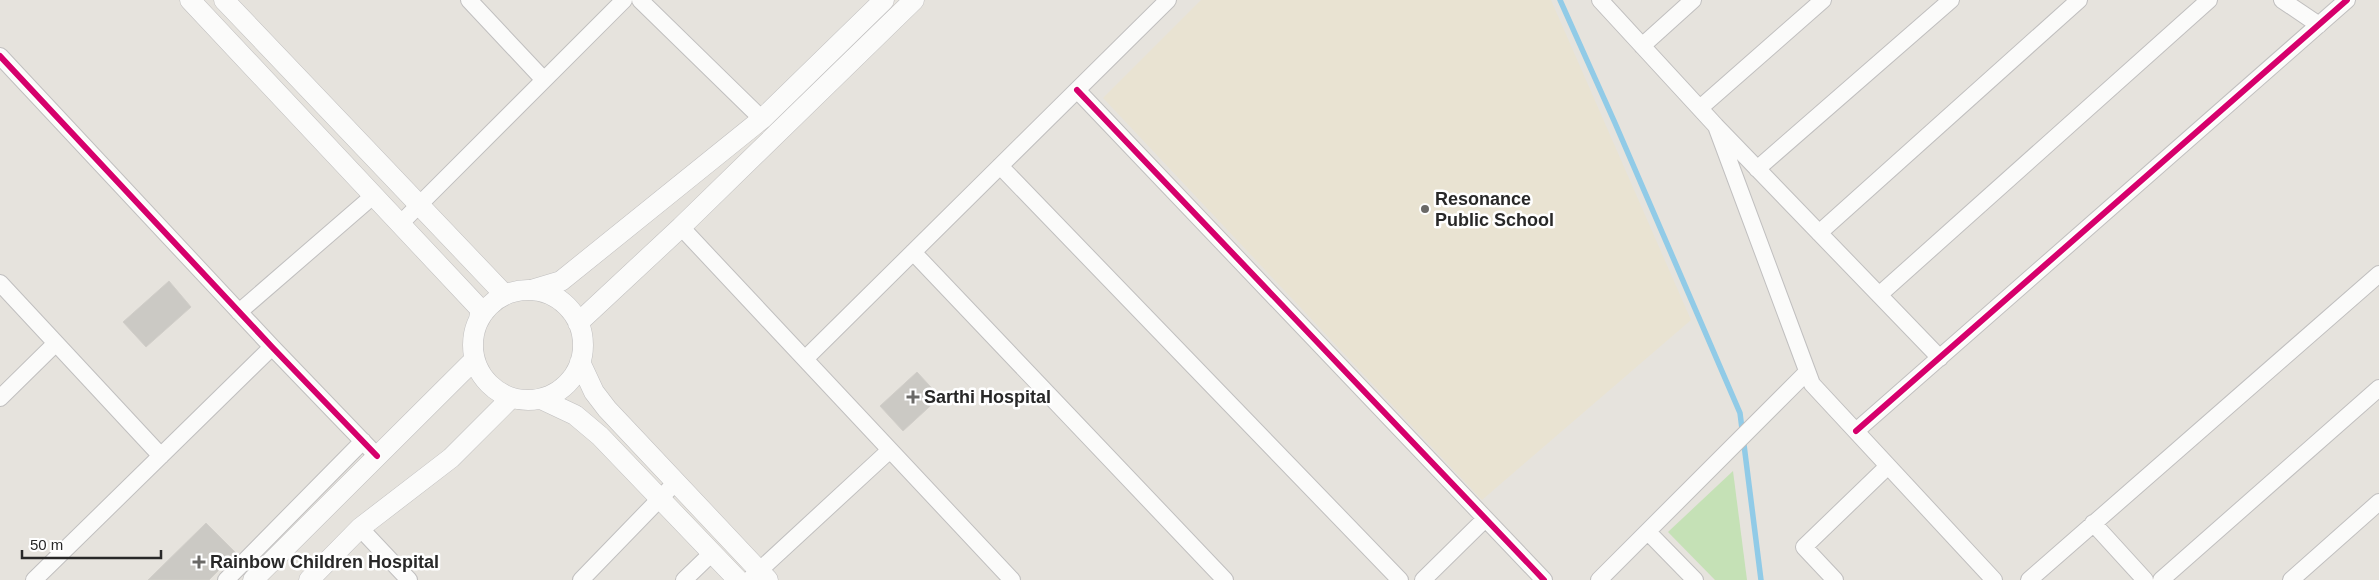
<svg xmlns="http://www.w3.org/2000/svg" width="2379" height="580" viewBox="0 0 2379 580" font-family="Arial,sans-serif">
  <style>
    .education { fill: #e9e3d2 }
    .green { fill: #c5e1b6 }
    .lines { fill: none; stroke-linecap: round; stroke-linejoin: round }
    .stream { stroke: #91cbe7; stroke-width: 5.5 }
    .building { fill: #cbc9c4; stroke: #d1cec9 }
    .minor-casing { stroke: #c0bfbf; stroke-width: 18 }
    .tertiary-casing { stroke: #c0bfbf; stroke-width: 21 }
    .minor { stroke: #fbfbfa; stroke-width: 16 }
    .tertiary { stroke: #fbfbfa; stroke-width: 20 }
    .cycleway-casing { stroke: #fff; stroke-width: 9 }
    .cycleway { stroke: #d6006c; stroke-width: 6 }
    .poi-dot { fill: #6a6967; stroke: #fff; stroke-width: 2 }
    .labels { text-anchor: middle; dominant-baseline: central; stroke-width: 5; stroke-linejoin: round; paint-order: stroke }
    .poi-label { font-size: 18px; font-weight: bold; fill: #282828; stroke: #fff; text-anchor: start }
  </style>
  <rect width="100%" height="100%" fill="#e6e3dd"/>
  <path class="education" d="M 1201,0 L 1551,0 L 1691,320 L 1482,500 L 1103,98 Z"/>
  <path class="green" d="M 1733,471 L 1747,580 L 1715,580 L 1668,532 Z"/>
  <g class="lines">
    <path class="stream" d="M 1560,0 L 1615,123 L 1740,413 L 1761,580"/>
  </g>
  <path class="building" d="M 169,281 L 191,307 L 146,347 L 123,322 Z
    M 917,372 L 940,397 L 903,431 L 880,406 Z
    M 206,523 L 236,553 L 209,580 L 148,580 Z"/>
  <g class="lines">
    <g class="minor-casing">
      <path id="minor" d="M 469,0 L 544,80
        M 640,0 L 762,119
        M 1600,0 L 1716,126 L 1940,358
        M 2282,0 L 2319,25
        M 1642,46 L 1693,0
        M 0,56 L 272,347 L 377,456
        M 1077,90 L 1544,580
        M 1700,108 L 1823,0
        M 1716,126 L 1812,384 L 1994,580
        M 1000,166 L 1400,580
        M 1757,169 L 1951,0
        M 400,224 L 624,0
        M 681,227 L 1012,580
        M 1819,233 L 2079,0
        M 913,252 L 1225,580
        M 0,283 L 161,456
        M 1879,295 L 2209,0
        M 239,312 L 373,196
        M 805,359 L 1168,0
        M 0,398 L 56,343
        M 1856,431 L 2347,0
        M 2093,523 L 2145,580
        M 360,528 L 409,580
        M 1648,532 L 1695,580
        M 34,580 L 272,347
        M 226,580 L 363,441
        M 581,580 L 676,482
        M 684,580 L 712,553
        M 749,580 L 890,450
        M 1423,580 L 1485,519
        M 1599,580 L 1807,372
        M 1835,580 L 1804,547 L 1888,466
        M 2029,580 L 2379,274
        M 2161,580 L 2379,388
        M 2291,580 L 2379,502"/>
    </g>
    <g class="tertiary-casing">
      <path id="tertiary" d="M 190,0 L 481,310 L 479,319
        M 224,0 L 505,295
        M 531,290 L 561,281 L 762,119 L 884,0
        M473 345a55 55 0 1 1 110 0a55 55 0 1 1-110 0Z
        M 578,323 L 681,227 L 914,0
        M 580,362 L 594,392 L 607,409 L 768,580
        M 541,399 L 575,415 L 600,436 L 738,580
        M 253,580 L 475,359
        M 309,580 L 360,528 L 451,458 L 511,398"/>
    </g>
    <use href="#minor" class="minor"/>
    <use href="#tertiary" class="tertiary"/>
    <g class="cycleway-casing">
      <path id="cycleway" d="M 0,56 L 272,347 L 377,456
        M 1077,90 L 1544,580
        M 1856,431 L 2347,0"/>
    </g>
    <use href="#cycleway" class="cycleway"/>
  </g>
  <g class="poi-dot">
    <circle cx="1425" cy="209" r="5"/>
    <path d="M910.5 389.5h5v5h5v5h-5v5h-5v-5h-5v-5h5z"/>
    <path d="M196.5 554.5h5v5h5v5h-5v5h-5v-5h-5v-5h5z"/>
  </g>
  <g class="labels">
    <g class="poi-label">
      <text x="1435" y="199">Resonance<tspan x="1435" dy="21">Public School</tspan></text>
      <text x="924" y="397">Sarthi Hospital</text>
      <text x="210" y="562">Rainbow Children Hospital</text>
    </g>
  </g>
  <path d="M22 550v8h139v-8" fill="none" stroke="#282828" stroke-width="2.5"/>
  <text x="30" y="550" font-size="15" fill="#282828" stroke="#ffffff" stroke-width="4" paint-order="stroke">50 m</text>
</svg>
